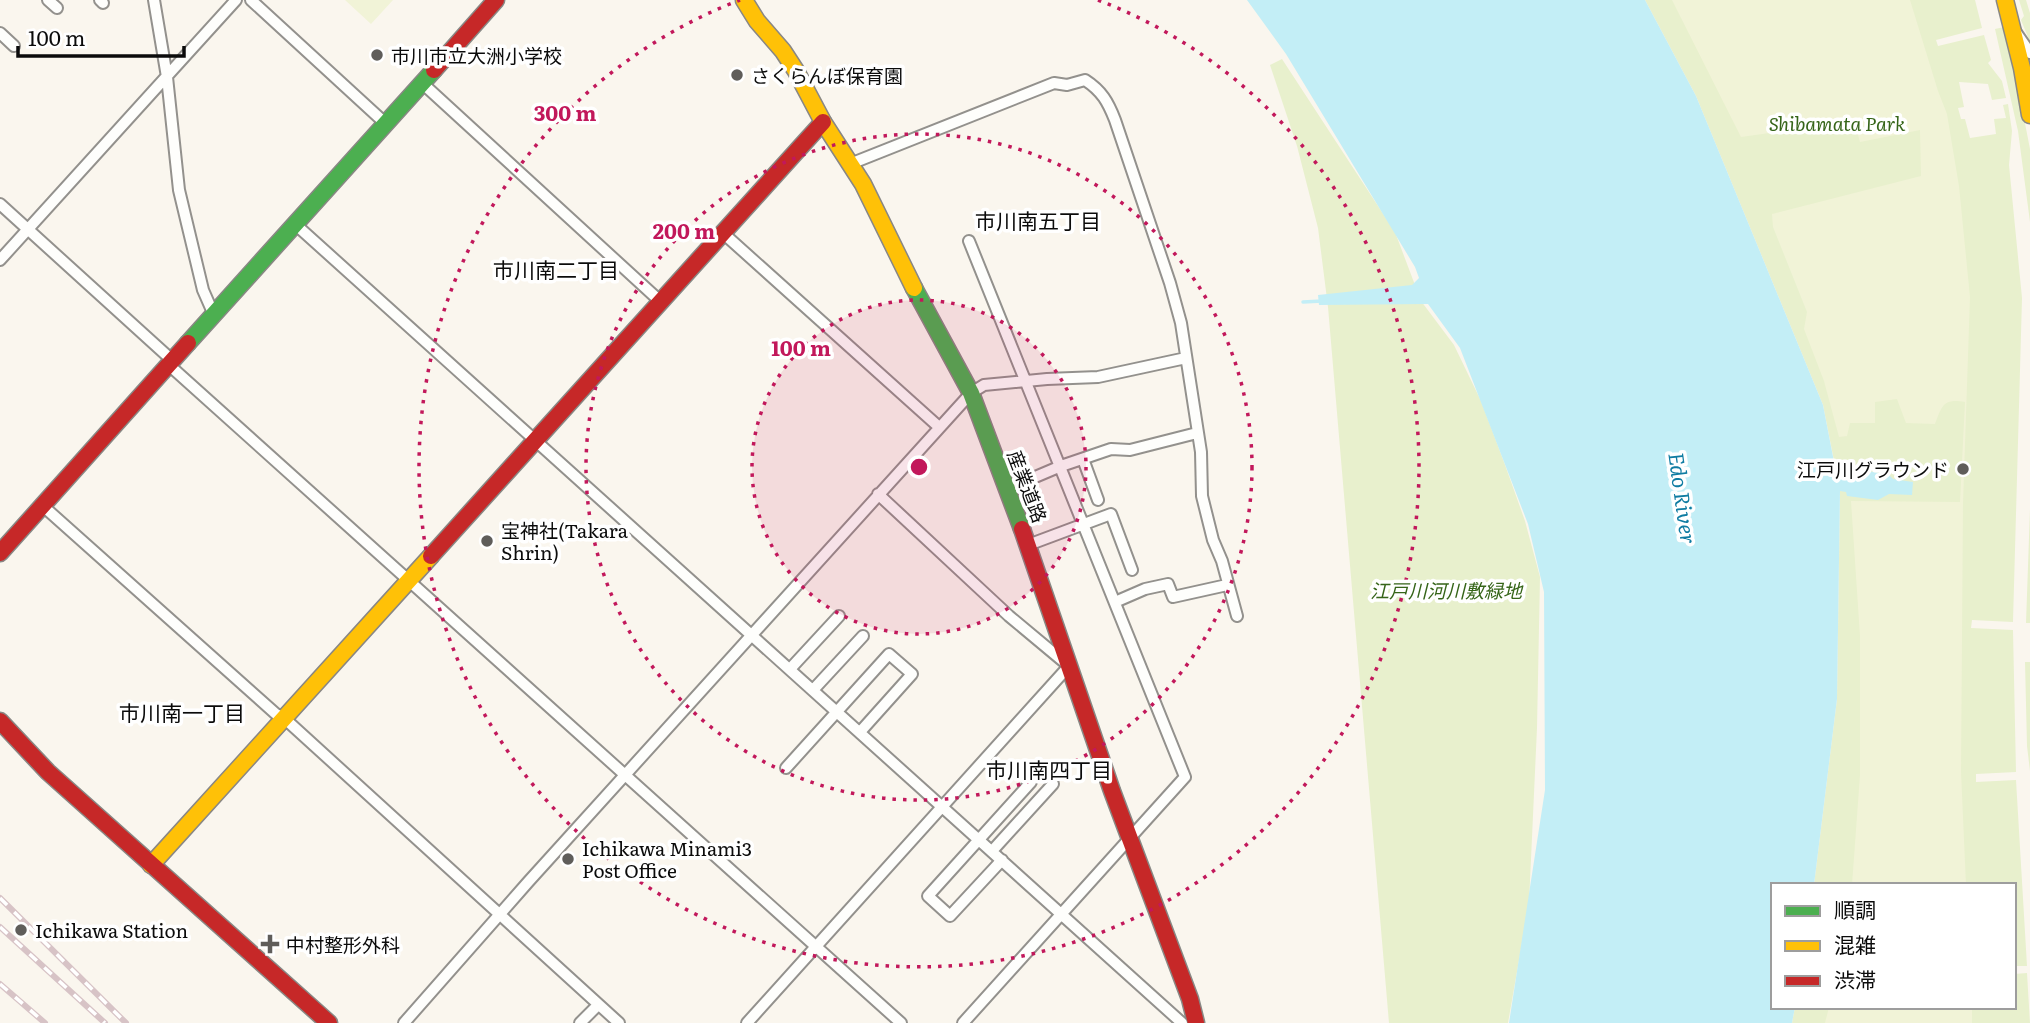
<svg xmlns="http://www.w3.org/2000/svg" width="2030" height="1023" viewBox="0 0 2030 1023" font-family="Literata,'Noto Sans JP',serif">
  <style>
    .green { fill: #e8f0cd }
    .pitch { fill: #f1f3d7 }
    .water { fill: #c3eef6 }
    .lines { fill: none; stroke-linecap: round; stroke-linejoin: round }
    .stream { stroke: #c3eef6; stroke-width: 3.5 }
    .street-casing { stroke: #93918d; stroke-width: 14 }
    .fast-casing { stroke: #898784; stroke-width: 19 }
    .slow-casing { stroke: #898784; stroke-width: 19 }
    .jam-casing { stroke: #898784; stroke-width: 19 }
    .street { stroke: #fefefc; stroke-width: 10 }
    .fast { stroke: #4caf50; stroke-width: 16 }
    .slow { stroke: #ffc107; stroke-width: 16 }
    .jam { stroke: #c62828; stroke-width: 16 }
    .rail-casing { stroke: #d7c3c6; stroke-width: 6 }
    .rail { stroke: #fff; stroke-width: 3.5; stroke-dasharray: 10; stroke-linecap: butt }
    .ring { fill: none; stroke: #c2185b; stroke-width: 3.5; stroke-dasharray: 3.5 7 }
    .poi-dot { fill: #5f5d5a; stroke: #fff; stroke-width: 2.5 }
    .labels { text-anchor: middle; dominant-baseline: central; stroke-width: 7; stroke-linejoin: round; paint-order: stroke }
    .poi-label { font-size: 19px; fill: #0b0b0b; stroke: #fff; text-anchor: start }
    .park-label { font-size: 19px; font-style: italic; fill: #366519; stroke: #fff }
    .street-label { font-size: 19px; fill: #0b0b0b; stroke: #fff }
    .neighbourhood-label { font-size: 21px; fill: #0b0b0b; stroke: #fff }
    .water-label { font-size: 21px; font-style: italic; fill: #0f7ca2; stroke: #fff }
    .centre { fill: #c2185b; stroke: #fff; stroke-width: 3.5 }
    .ring-label { font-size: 21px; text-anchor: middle; font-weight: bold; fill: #c2185b; stroke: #fff; stroke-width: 7; stroke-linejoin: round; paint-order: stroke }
  </style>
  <rect width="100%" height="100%" fill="#faf6ee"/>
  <path class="green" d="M 1645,0 L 1975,0 L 1982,28 L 1936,40 L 1938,46 L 1984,35 L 1991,60 L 1988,63 L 2002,81 L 2006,98 L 1992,100 L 1988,84 L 1959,82 L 1964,107 L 1958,108 L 1961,119 L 1965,119 L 1970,138 L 1996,134 L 1994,119 L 2006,118 L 2003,105 L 2008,104 L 2012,131 L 2009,165 L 2022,298 L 2013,622 L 1972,620 L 1971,628 L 2013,630 L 2016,772 L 1976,774 L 1976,782 L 2016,780 L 2027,966 L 2014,966 L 2014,885 L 1814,885 L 1837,699 L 1840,491 L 1823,405 L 1696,96 Z
    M 2019,0 L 2026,0 L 2030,13 L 2030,42 L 2021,20 L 2024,16 Z
    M 2004,27 L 2006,41 L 2009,41 L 2030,149 L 2030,222 L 2018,131 L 1995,29 Z
    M 1282,59 L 1395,232 L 1421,301 L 1454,345 L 1481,401 L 1504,462 L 1525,521 L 1540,577 L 1537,728 L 1529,903 L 1508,1023 L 1389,1023 L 1328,307 L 1318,228 L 1297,146 L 1270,65 Z
    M 2030,509 L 2030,623 L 2026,623 Z
    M 2025,662 L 2030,662 L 2030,771 L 2027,746 Z
    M 2027,973 L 2030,1023 L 1792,1023 L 1795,1007 L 2014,1007 L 2014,974 Z"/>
  <path class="pitch" d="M 345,0 L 393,0 L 371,24 Z
    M 1672,0 L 1910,0 L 1938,91 L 1947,114 L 1959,186 L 1970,297 L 1963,503 L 1961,772 L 1966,885 L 1852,885 L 1860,775 L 1860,636 L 1851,501 L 1960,502 L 1965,402 C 1943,398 1942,406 1935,424 L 1906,423 L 1897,399 L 1875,402 L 1875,423 L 1850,423 L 1847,436 L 1839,437 L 1824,381 L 1804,329 L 1807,312 L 1773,227 L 1772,214 L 1921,176 L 1920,130 L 1860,142 L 1854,121 L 1741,137 Z
    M 1829,1007 L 1972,1007 L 1972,1023 L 1825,1023 Z"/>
  <path class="water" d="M 1247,0 L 1645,0 L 1696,96 L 1823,405 L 1836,472 L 1844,474 L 1845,468 L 1888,474 L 1893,479 L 1913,482 L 1912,495 L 1889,494 L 1878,500 L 1847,496 L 1846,492 L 1840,491 L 1837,699 L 1814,885 L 1773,885 L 1773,1007 L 1795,1007 L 1792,1023 L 1509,1023 L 1545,790 L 1544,592 L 1528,524 L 1460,348 L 1428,304 L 1319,305 L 1318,295 L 1412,285 L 1419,278 L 1415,267 L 1286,54 Z"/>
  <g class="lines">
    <path class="stream" d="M 1303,302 L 1322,301"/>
    <g class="street-casing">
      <path id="street" d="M 48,0 L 57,8
        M 100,0 L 103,3
        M 154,0 L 167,77 L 179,190 L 203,290 L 214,315
        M 251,0 L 385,123
        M 2015,31 L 2030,53
        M 0,33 L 14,46
        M 421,82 L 661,302
        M 850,164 L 1054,83 L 1067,85 L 1085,80 C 1102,91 1108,102 1115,120 L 1170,283 L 1181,323 L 1201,452 L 1202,496 L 1213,540 L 1222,561 L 1237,616
        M 0,204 L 173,361
        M 295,224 L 1182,1023
        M 723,233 L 939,427
        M 0,260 L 236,0
        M 169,365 L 901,1023
        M 1083,459 L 1098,500
        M 1007,489 L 1061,466 L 1111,449 L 1130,450 L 1197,433
        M 43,506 L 276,714 L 284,718 L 619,1023
        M 1028,545 L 1111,514 L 1132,570
        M 1115,602 L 1145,589 L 1168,584 L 1173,597 L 1227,585
        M 790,669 L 839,616
        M 813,690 L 863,636
        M 786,768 L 889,654 L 912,674 L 860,732
        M 992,851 L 1053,784
        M 1002,860 L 950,916 L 928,896 L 1031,782
        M 404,1023 L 529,881 L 971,393 L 984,385 L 1047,379 L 1098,377 L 1186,358
        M 580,1023 L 598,1005
        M 747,1023 L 1069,666 L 1009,616 L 878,494
        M 963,1023 L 1185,777 L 969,241"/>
    </g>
    <g class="fast-casing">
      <path id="fast" d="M 914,288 L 971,393 L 1022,529
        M 188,343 L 434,70"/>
    </g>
    <g class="slow-casing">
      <path id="slow" d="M 744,0 L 757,21 L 783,51 L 796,71 L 823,122 L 863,184 L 914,288
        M 2005,0 L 2022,68 L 2030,115
        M 151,865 L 431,556"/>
    </g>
    <g class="jam-casing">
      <path id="jam" d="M 434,70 L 496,0
        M 1022,529 L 1112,791 L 1190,999 L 1196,1023
        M 0,553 L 188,343
        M 431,556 L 823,122
        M 0,721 L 48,772 L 329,1023"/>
    </g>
    <use href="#street" class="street"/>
    <use href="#fast" class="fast"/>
    <use href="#slow" class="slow"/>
    <use href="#jam" class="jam"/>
    <g class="rail-casing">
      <path id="rail" d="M 0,898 L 126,1023
        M 0,927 L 105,1023
        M 0,984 L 45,1023"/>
    </g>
    <use href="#rail" class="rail"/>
  </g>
  <circle cx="919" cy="467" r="167" fill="#c2185b" fill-opacity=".12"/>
  <g class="ring">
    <circle cx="919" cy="467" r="167"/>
    <circle cx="919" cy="467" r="333"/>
    <path d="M1098 0A500 500 0 1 1 740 0"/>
  </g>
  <g class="poi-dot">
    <circle cx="377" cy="55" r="7"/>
    <circle cx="737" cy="75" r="7"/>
    <circle cx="1963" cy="469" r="7"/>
    <circle cx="487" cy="541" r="7"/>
    <circle cx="568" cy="859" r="7"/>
    <circle cx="21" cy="930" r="7"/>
    <path d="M266.5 933.5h7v7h7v7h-7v7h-7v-7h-7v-7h7z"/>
  </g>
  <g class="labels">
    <g class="poi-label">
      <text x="391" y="55">市川市立大洲小学校</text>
      <text x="751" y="75">さくらんぼ保育園</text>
      <text x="1949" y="469" text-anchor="end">江戸川グラウンド</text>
      <text x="501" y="530">宝神社(Takara<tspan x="501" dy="22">Shrin)</tspan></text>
      <text x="582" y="848">Ichikawa Minami3<tspan x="582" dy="22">Post Office</tspan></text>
      <text x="35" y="930">Ichikawa Station</text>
      <text x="286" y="944">中村整形外科</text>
    </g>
    <g class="park-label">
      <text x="1837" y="123">Shibamata Park</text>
      <text x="1446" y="590">江戸川河川敷緑地</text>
    </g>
    <g class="street-label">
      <text transform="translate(1028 486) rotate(69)">産業道路</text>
    </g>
    <g class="neighbourhood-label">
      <text x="1038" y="219">市川南五丁目</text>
      <text x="556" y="268">市川南二丁目</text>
      <text x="182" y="711">市川南一丁目</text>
      <text x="1049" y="768">市川南四丁目</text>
    </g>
    <g class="water-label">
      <text transform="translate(1684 498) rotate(82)">Edo River</text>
    </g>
  </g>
  <circle cx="919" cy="467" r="10" class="centre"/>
  <g class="ring-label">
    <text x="565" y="121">300 m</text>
    <text x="684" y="239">200 m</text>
    <text x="801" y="356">100 m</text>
  </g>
  <rect x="1771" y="883" width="245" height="126" fill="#ffffff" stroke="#9d9d9d" stroke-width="2"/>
  <rect x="1785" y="906" width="35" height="10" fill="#4caf50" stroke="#9d9d9d" stroke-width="2"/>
  <text x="1834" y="918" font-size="21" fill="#0b0b0b">順調</text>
  <rect x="1785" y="941" width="35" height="10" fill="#ffc107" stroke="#9d9d9d" stroke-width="2"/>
  <text x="1834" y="953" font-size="21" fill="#0b0b0b">混雑</text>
  <rect x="1785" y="976" width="35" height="10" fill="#c62828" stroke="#9d9d9d" stroke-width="2"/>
  <text x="1834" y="988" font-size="21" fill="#0b0b0b">渋滞</text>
  <path d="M18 46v10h166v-10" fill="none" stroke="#0b0b0b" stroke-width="3.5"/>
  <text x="28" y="46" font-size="21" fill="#0b0b0b" stroke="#ffffff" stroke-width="5" paint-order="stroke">100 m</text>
</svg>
